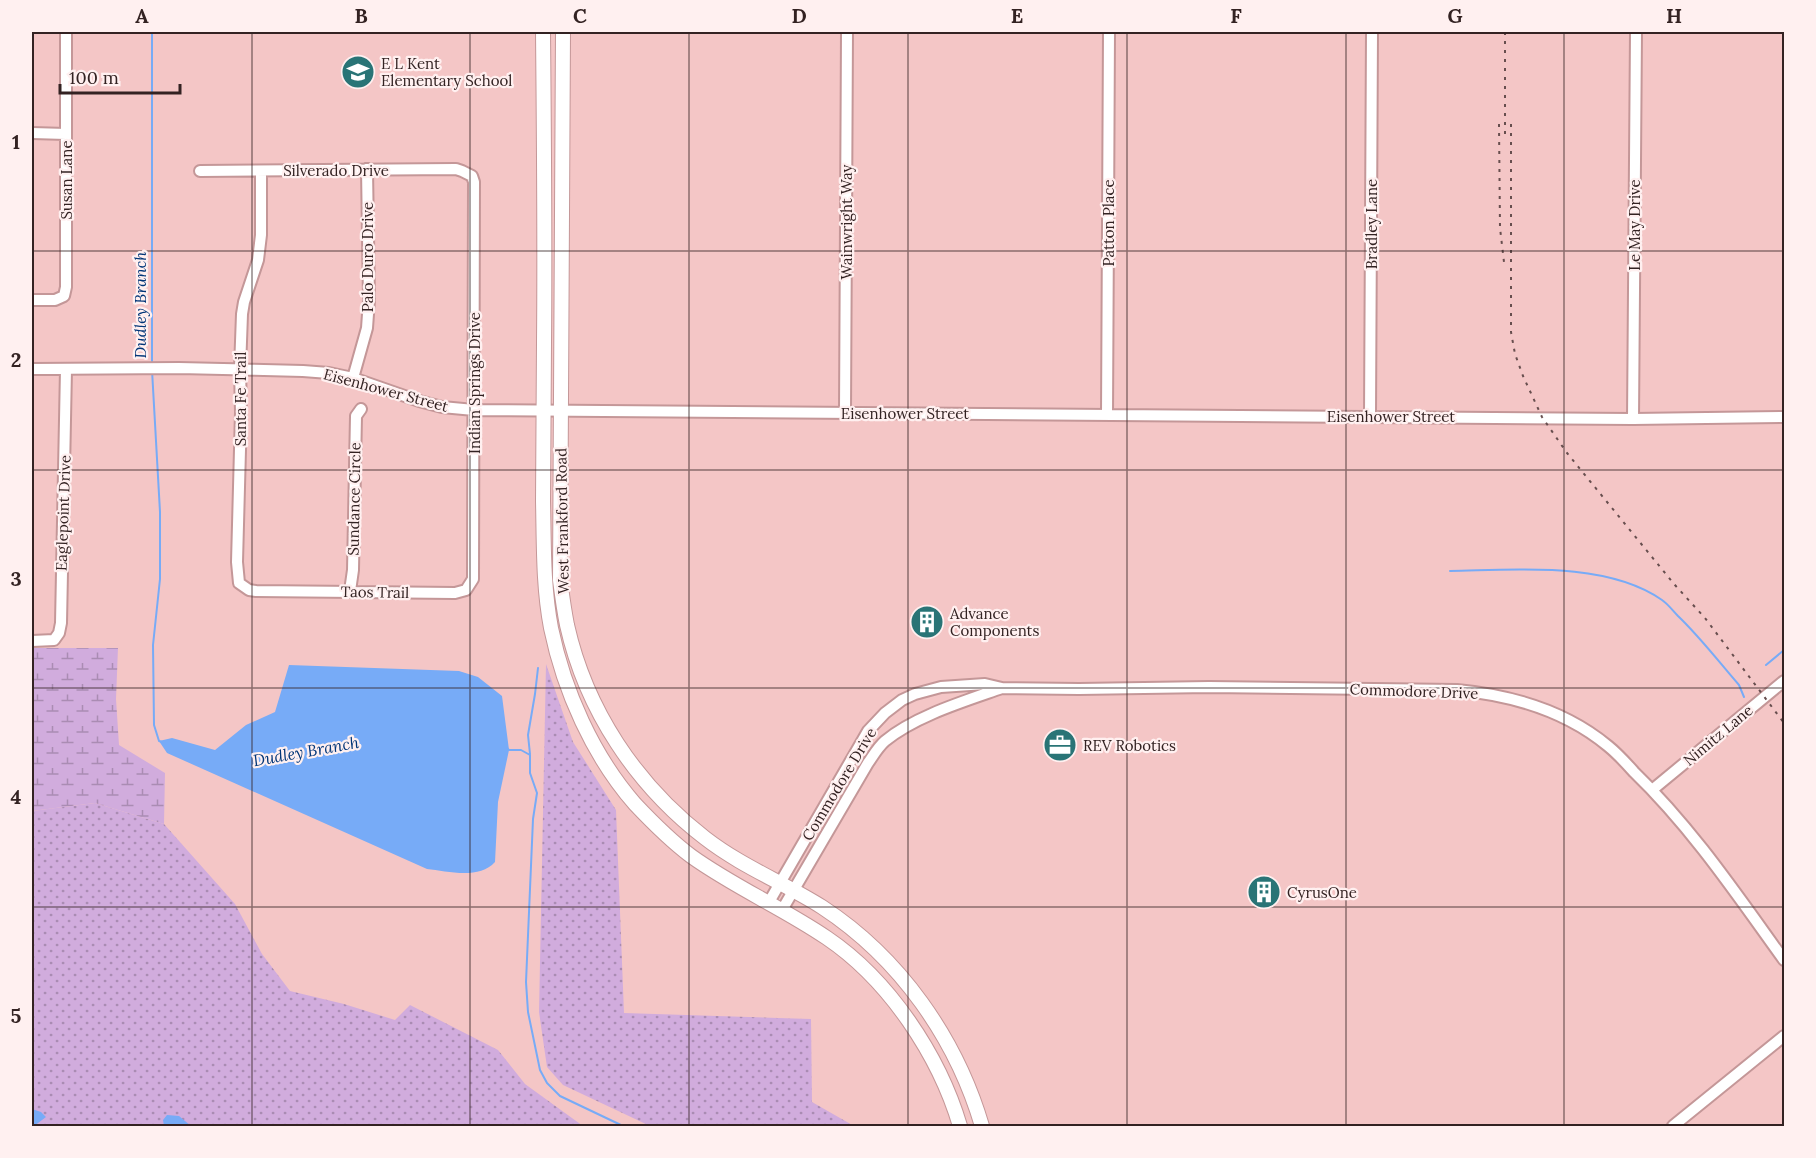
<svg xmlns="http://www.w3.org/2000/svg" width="1816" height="1158" viewBox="0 0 1816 1158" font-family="Lora,serif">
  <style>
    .grass { fill: url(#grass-dots) }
    .wetland { fill: url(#wetland-marsh) }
    .water { fill: #77abf7 }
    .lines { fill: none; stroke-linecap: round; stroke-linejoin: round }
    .stream { stroke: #77abf7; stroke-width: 2 }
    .minor-casing { stroke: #c49798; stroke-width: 14 }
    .major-casing { stroke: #c49798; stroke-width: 16 }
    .minor { stroke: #fff; stroke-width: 10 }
    .major { stroke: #fff; stroke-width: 14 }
    .rail { stroke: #674e4e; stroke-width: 2; stroke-dasharray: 3 6; stroke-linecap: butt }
    .grid { fill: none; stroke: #322; stroke-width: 1.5; stroke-opacity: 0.55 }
    .labels { text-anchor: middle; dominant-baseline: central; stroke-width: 4.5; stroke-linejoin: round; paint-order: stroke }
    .poi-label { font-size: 15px; fill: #322; stroke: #fff0f0; text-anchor: start }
    .street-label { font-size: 15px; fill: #322; stroke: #fff0f0 }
    .water-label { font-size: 16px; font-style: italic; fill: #023678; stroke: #fff0f0 }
    .neatline { fill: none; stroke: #322; stroke-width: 2 }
    .grid-label { font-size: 20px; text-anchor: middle; font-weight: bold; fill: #322 }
  </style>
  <defs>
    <pattern id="grass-dots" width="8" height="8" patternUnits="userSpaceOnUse" patternTransform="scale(1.5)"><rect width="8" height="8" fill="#d1acdd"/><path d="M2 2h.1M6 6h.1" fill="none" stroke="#aa8cb3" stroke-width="1.8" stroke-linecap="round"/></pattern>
    <pattern id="wetland-marsh" width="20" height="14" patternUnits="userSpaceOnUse" patternTransform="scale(1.5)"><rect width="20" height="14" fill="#d1acdd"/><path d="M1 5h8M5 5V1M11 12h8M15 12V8" fill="none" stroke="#aa8cb3"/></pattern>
  </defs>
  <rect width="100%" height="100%" fill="#f4c6c6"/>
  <path class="grass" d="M 546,664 L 573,742 L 616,810 L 624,1013 L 811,1019 L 812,1102 L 854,1126 L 650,1126 L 563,1085 L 547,1067 L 539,1012 Z
    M 95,803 L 164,824 L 235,904 L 262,954 L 290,991 L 344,1004 L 395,1020 L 410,1005 L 498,1050 L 525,1084 L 583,1126 L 32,1126 L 32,811 Z"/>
  <path class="wetland" d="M 32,648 L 118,648 L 116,699 L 119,745 L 165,773 L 164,824 L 95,803 L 32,811 Z"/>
  <path class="water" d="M 289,665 L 459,671 L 478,677 L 502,696 L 509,750 L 498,802 L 495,862 C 479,880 447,871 427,869 L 167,753 L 159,741 L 172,738 L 215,750 L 246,725 L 275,712 Z
    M 32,1109 L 41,1112 L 46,1117 L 34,1126 L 32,1126 Z
    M 167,1115 L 179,1116 L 191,1126 L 164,1126 L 163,1120 Z"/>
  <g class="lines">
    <path class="stream" d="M 152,32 L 152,365
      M 152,370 L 160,512 L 160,579 L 153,645 L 154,725 L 159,741 L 162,742
      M 1450,571 C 1515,570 1606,561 1662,600 C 1668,604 1673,611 1678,616 C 1700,637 1719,662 1739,685 L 1744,697
      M 1766,665 L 1784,650
      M 507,748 L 509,750 L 521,750 L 530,755 L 530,773 L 537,793 L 533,819 L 526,982 L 528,1012 L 540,1070 L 547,1083 L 560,1096 L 623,1126
      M 530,754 L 528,735 L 535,694 L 538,668"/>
    <g class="minor-casing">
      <path id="minor" d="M 32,133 L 66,134
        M 200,171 L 456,169 L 462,171 L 472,176 L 474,182 L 473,579 L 466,590 L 455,593 L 256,591 L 249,590 L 239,583 L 237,562 L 241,412 L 240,369 L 242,314 L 244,302 L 258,260 L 261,235 L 261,171
        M 32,300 L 55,300 L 64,296 L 66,287 L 66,32
        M 32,369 L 179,368 L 303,371 L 329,373 L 353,378 L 419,401 L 442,407 L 474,410 L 1633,419 L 1784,417
        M 353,378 L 367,328 L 369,300 L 367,169
        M 845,413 L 847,32
        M 1107,415 L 1109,32
        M 1370,416 L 1372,32
        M 1633,419 L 1636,32
        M 350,591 L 353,570 L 356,416 L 361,409
        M 32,641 L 54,640 L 59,633 L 61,623 L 66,369
        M 1652,790 L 1784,681
        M 769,902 L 868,731 L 885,713 L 902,700 L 915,694 L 941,687 L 985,684 L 1002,688 L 1079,689 L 1209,687 L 1457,690 C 1510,695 1566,711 1608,746 C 1618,754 1626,763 1634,772 C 1692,828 1737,895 1784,960
        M 782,910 L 868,763 C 873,756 878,747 885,741 C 915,716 965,701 1002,688
        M 1673,1126 L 1784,1036"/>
    </g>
    <g class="major-casing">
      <path id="major" d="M 543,32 C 544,135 545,239 544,343 C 544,396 543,449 543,501 C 544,544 543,586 551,628 C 564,691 593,756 635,804 C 652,822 671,841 691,856 C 734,887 783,908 827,938 C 889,980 939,1055 960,1126
        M 563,32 L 560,580 C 562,595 564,610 567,625 C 586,710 636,785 705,838 C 741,866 784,883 822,907 C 900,958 956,1038 982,1126"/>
    </g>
    <use href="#minor" class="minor"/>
    <use href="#major" class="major"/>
    <path class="rail" d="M 1505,32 L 1505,134
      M 1499,124 L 1500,228 L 1504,262
      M 1511,124 L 1511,332 L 1515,354 L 1523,376 L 1542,417 L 1567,453 L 1674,584 L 1705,618 L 1784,723"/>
  </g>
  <path class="grid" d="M 252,32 L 252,1126M 470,32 L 470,1126M 689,32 L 689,1126M 908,32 L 908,1126M 1127,32 L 1127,1126M 1346,32 L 1346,1126M 1564,32 L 1564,1126M 32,251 L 1784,251M 32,470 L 1784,470M 32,688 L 1784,688M 32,907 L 1784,907"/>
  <defs>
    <g id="school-disc" transform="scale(1.725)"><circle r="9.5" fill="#297476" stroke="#fff0f0"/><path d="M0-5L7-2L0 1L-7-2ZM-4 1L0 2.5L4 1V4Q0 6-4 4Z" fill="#fff"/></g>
    <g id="building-disc" transform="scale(1.725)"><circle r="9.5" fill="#297476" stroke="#fff0f0"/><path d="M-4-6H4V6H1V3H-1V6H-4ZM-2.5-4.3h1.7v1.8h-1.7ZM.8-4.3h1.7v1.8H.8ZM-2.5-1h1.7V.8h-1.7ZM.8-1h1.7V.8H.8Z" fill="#fff"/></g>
    <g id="office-disc" transform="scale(1.725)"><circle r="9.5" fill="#297476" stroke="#fff0f0"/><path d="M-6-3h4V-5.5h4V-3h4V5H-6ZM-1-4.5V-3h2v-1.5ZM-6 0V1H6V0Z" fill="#fff"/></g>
  </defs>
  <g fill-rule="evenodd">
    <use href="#school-disc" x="358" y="72"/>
    <use href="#building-disc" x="927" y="622"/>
    <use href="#office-disc" x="1060" y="745"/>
    <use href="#building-disc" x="1264" y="892"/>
  </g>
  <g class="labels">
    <g class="poi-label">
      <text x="381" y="63">E L Kent<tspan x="381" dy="17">Elementary School</tspan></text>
      <text x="950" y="613">Advance<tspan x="950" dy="17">Components</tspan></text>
      <text x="1083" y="745">REV Robotics</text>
      <text x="1287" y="892">CyrusOne</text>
    </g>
    <g class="street-label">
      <text x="336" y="170">Silverado Drive</text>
      <text transform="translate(66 180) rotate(-90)">Susan Lane</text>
      <text transform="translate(846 222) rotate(-90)">Wainwright Way</text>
      <text transform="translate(1108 223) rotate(-90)">Patton Place</text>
      <text transform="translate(1371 224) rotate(-90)">Bradley Lane</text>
      <text transform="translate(1634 225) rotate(-90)">Le May Drive</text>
      <text transform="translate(367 257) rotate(-90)">Palo Duro Drive</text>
      <text transform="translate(474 383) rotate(-90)">Indian Springs Drive</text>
      <text transform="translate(386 390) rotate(15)">Eisenhower Street</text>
      <text transform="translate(240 399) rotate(-90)">Santa Fe Trail</text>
      <text x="905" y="413">Eisenhower Street</text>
      <text x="1391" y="416">Eisenhower Street</text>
      <text transform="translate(354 499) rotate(-89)">Sundance Circle</text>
      <text transform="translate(63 513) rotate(-88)">Eaglepoint Drive</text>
      <text transform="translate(562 521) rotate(-91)">West Frankford Road</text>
      <text transform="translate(375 592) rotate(1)">Taos Trail</text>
      <text transform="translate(1414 691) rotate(2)">Commodore Drive</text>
      <text transform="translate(1718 735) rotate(-40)">Nimitz Lane</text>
      <text transform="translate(839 784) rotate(-59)">Commodore Drive</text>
    </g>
    <g class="water-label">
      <text transform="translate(140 305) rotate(-90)">Dudley Branch</text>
      <text transform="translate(306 751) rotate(-10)">Dudley Branch</text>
    </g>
  </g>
  <rect width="1816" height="1158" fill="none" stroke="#fff0f0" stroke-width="66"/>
  <path d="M60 84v9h120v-9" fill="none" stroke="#332222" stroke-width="3"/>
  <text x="69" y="84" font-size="18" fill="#332222" stroke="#fff0f0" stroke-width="4.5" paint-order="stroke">100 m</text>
  <rect x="33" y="33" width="1750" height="1092" class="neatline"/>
  <g class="grid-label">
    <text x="142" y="23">A</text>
    <text x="361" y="23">B</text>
    <text x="580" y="23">C</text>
    <text x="799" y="23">D</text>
    <text x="1017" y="23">E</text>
    <text x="1236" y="23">F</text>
    <text x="1455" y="23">G</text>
    <text x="1674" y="23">H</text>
    <text x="16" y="149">1</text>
    <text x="16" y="367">2</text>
    <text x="16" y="586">3</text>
    <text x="16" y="804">4</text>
    <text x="16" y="1023">5</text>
  </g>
</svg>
